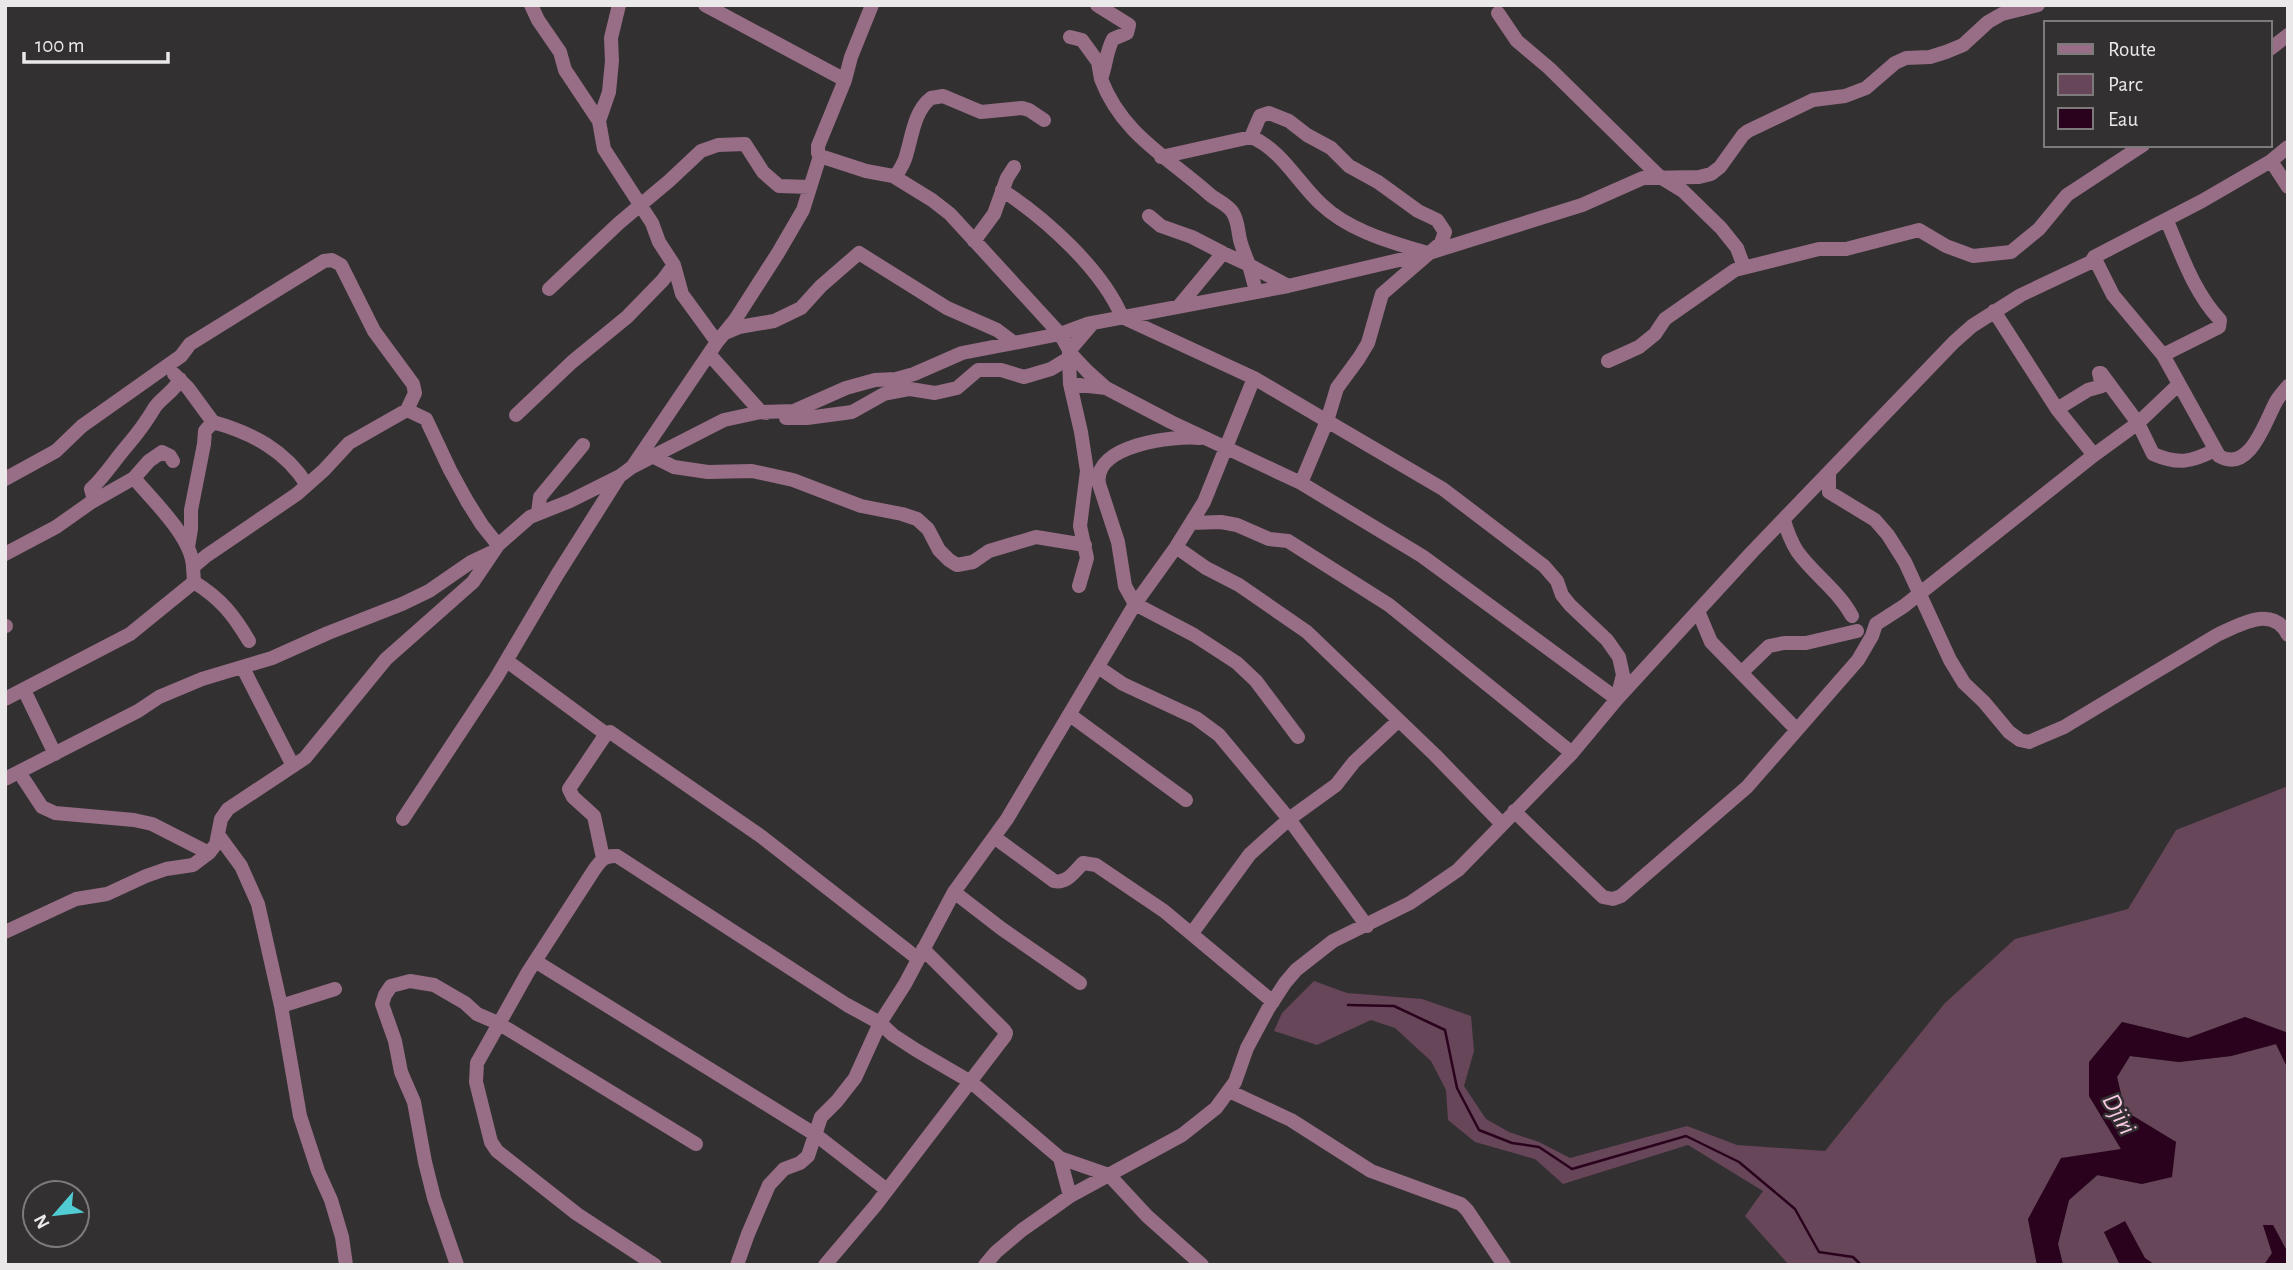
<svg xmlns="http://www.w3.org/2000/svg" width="2293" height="1270" viewBox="0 0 2293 1270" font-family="'Alegreya Sans',sans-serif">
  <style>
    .green { fill: #664658 }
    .water { fill: #2a021d }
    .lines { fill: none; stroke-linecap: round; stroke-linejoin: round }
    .stream { stroke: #2a021d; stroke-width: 2.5 }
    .minor { stroke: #976e85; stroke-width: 14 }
    .labels { text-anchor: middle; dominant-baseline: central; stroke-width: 5; stroke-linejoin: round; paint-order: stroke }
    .water-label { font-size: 26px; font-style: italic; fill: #facae4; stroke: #333032 }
  </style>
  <rect width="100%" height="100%" fill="#333032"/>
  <path class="green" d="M 2288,786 L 2288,1033 L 2245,1017 L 2188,1038 L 2122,1022 L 2089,1096 L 2121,1149 L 2028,1219 L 2037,1265 L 1789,1265 L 1745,1216 L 1763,1191 L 1688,1145 L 1563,1184 L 1535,1159 L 1475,1142 L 1448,1120 L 1446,1090 L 1431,1061 L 1395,1028 L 1371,1020 L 1317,1045 L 1274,1031 L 1282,1013 L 1314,981 L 1347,993 L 1422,999 L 1471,1016 L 1474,1051 L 1464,1086 L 1486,1119 L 1509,1132 L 1539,1142 L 1570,1158 L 1687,1126 L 1737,1145 L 1825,1151 L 1945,1003 L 2015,939 L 2128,909 L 2176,830 Z
    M 2276,1044 L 2288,1069 L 2288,1253 L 2273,1225 L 2263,1225 L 2272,1253 L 2264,1265 L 2155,1265 L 2104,1232 L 2120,1265 L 2063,1265 L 2058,1244 L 2069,1200 L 2098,1175 L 2142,1184 L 2176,1142 L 2125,1111 L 2117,1077 L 2130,1056 L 2179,1062 L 2231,1056 Z"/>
  <path class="water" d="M 2245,1017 L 2288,1033 L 2288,1069 L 2276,1044 L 2231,1056 L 2179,1062 L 2130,1056 L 2117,1077 L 2125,1111 L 2176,1142 L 2172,1177 L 2142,1184 L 2097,1175 L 2069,1200 L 2058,1244 L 2063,1265 L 2037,1265 L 2028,1219 L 2061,1158 L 2121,1149 L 2089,1096 L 2089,1062 L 2122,1022 L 2188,1038 Z
    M 2125,1221 L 2145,1258 L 2155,1265 L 2120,1265 L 2104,1232 Z
    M 2263,1225 L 2273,1225 L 2288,1253 L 2288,1265 L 2264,1265 L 2272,1253 Z"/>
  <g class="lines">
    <path class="stream" d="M 1348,1005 L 1394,1006 L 1445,1030 L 1457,1088 L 1479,1130 L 1512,1143 L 1539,1147 L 1572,1169 L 1686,1136 L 1739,1162 L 1795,1209 L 1819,1252 L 1853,1257 L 1861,1265"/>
    <path class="minor" d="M 531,5 L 538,20 L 560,52 L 565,70 L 599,121 L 604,149 L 652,223 L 659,242 L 674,265 L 682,294 L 717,342
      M 705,5 L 845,80
      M 872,5 L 851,57 L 845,80 L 818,146 L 818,153 L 820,156 L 866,171 L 893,176 L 932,200 L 950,214 L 1060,334 L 1072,355 L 1087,371 L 1106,388 L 1171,422 L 1301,483 L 1422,556 L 1617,699
      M 1498,13 L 1517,41 L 1549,68 L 1660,177 L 1683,191 L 1721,228 L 1737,248 L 1744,267
      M 1070,37 L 1082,40 L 1098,62 L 1101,79 C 1106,66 1106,52 1113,39 L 1127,33 L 1129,25 L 1097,5
      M 2270,49 L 2288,35
      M 1101,79 C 1122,134 1166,156 1208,193 C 1215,200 1228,204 1233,213 C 1238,221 1238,231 1240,240 C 1242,248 1246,257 1249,265 L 1288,286
      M 599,121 L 609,92 L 612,61 L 611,38 L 619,5
      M 1251,137 L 1260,116 L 1269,113 L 1289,121 L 1307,135 L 1331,148 L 1349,166 L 1378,182 L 1418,211 L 1437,220 L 1445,232 L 1441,243 L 1382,294 L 1368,343 L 1359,358 L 1337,388 L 1327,421 L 1301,483
      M 1161,157 L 1251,137 C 1281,149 1298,183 1321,204 C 1349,231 1391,242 1427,253
      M 2271,161 L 2288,187
      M 895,177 C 899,171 904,164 906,156 C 912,137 914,111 931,98 L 943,96 L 981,112 L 1022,108 L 1029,110 L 1044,120
      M 1002,190 C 1045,218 1102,269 1122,317 L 1254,378 L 1327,421 L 1443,489 L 1544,566 L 1557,581 L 1562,595 L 1570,605 L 1607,640 L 1619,657 L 1623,675 L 1618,694
      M 1149,216 L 1161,226 L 1192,237 L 1223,253
      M 974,241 L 994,214 L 1007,178 L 1014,167
      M 2094,257 L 2113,295 L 2163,355 L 2219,456 C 2251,474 2266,418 2277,400 C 2280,395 2284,391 2288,386
      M 549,289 L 619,223 L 669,181 L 701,151 L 718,145 L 745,144 L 763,172 L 779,186 L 810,187
      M 1179,306 L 1223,253 L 1249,265 L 1256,291
      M 1994,311 L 2057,409 L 2094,455
      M 725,333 L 739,327 L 774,321 L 801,308 L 821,286 L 859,253 L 947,308 L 997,330 L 1013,342
      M 709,354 L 761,412 L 766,413
      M 2163,355 L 2219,327 L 2220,320 C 2194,292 2182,256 2167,221
      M 1608,361 L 1639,347 L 1655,334 L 1665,319 L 1735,270 L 1819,249 L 1846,249 L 1919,230 L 1946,246 L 1973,256 L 2011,252 L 2039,229 L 2067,195 L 2143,145
      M 174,374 L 188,388 L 213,422
      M 1070,384 L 1106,388
      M 2057,409 L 2088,390 L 2102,386 L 2099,373 L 2101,373 L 2138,423 L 2153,454 C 2179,465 2191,462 2215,450
      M 407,410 L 426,419 L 450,470 L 467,501 L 482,525 L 498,545
      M 516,415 L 572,362 L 627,317 L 663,280 L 674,265
      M 786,418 L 807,418 L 852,412 L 884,394 L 910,389 L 935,393 L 957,388 L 978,370 L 1001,370 L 1024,377 L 1051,369 L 1069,358
      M 1200,438 C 1175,435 1092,445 1099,484 L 1118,542 L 1125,586 L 1135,604 L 1194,635 L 1237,663 L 1256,681 L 1298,737
      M 654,457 L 674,467 L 708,472 L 752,471 L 793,480 L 861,506 L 902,514 L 917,519 L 928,529 L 939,550 L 949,560 L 957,565 L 973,562 L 989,551 L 1036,537 L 1085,545
      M 633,466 L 717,342 L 735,320 L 778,253 L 803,210 L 820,156
      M 1829,473 L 1829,492 L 1875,520 L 1888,535 L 1905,562 L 1950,660 L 1964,683 L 1984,702 L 2009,732 L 2020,740 L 2029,742 L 2064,727 L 2217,635 C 2239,625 2273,604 2288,635
      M 134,478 L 149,461 L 162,452 L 170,456 L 173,461
      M 5,479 L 56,451 L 82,426 L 181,356 L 190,344 L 324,261 L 332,260 L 341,265 L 374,331 L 413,384 L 415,393 L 407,410 L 349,443 L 324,470 L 297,494 L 206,556 L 193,567 L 194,582 L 130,634 L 5,699
      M 94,500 L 91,489 C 105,476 114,461 126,447 C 139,432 145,424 155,407 C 163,396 174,392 180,379
      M 538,513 L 540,497 L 583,445
      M 1784,520 C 1787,531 1791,541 1797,551 C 1813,574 1838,590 1852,616
      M 1191,523 L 1221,522 L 1237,525 L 1269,539 L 1288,541 L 1389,605 L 1572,753
      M 188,547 L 191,529 L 191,510 L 204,444 L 205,431 L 213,422 C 252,433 285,450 307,485
      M 1176,547 L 1206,568 L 1239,585 L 1307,632 L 1435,755 L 1502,824
      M 5,554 L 56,527 L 90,503 L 134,478 C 153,501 192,537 193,567
      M 194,582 C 221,599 233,614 249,641
      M 1079,586 L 1087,558 L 1080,526 L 1087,471 L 1081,432 L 1070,384 L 1069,358 L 1069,351 L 1093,323
      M 1698,611 L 1711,642 L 1797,730
      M 5,626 L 6,626
      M 507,661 L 606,734
      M 1098,667 L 1123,684 L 1196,718 L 1219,735 L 1289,819 L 1367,926
      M 243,668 L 293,766
      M 1741,673 L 1769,646 L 1784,643 L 1806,643 L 1857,631
      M 24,690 L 55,754
      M 1070,715 L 1186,800
      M 19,772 L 42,807 L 55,813 L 134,820 L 152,824 L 209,853
      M 5,779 L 138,711 L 159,697 L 202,679 L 272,658 L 328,633 L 402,604 L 429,591 L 471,562 L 490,553
      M 1514,811 L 1603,897 L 1613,899 L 1621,896 L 1747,787 L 1858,660 L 1872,636 L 1876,624 L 1904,606 L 2094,455 L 2138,423 L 2179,384
      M 403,819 L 496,678 L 557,575 L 619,477
      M 219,836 L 241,866 L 258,904 L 281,1006 L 300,1116 L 318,1171 L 331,1200 L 342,1237 L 346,1265
      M 994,837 L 1054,881 C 1067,884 1075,871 1083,863 L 1096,865 L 1164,911 L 1273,1002
      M 603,858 L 594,816 L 573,797 L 569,789 L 606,734 L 610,732 L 762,837 L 917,958
      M 954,892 L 1002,929 L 1080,983
      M 5,932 L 76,899 L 107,894 L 146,876 L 166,869 L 193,865 L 209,853 L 216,844 L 221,819 L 228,809 L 305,758 L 386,659 L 473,582 L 498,545 L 530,517 L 570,501 L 620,476 L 632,467 L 724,420 L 761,412 L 794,411 L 846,388 L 875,380 L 896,379 L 914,374 L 962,353 L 1060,334 L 1087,324 L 1288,286 L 1429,253 L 1582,205 L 1643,178 L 1699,177 L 1711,174 L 1720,167 L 1743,135 L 1748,131 L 1813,100 L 1845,96 L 1866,88 L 1895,63 L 1906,58 L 1930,57 L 1946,52 L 1963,45 L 1988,22 L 2002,14 L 2038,5
      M 1192,933 L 1250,854 L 1289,819 L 1336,785 L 1354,762 L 1398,721
      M 535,961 L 816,1135 L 887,1190
      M 281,1006 L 335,989
      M 1229,1091 L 1291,1120 L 1371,1171 L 1461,1204 L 1467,1210 L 1504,1265
      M 1060,1158 L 1109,1175 L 1147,1216 L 1202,1265
      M 457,1265 L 434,1198 L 425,1162 L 414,1102 L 401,1072 L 395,1041 L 382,1004 L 385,995 L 391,986 L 410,981 L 434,985 L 465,1003 L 477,1014 L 498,1023 L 696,1144
      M 655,1265 L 577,1214 L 497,1151 L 491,1142 L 476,1082 L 477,1063 L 528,972 L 594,870 C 601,860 605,855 617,856 L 847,1005 L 880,1023 L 893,1035 L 916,1050 L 971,1082 L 1060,1158 L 1070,1196
      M 737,1265 L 748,1234 L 769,1185 L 784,1169 L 800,1163 L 808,1156 L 821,1117 L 837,1101 L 855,1078 L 880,1023 L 905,984 L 954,892 L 1007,819 L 1135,604 L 1176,547 L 1204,502 L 1254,378
      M 825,1265 L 875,1206 L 1005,1036 L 1006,1033 L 1004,1030 L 923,949
      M 985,1265 L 996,1252 L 1022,1230 L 1052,1209 L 1070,1196 L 1182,1135 L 1216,1108 L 1235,1082 L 1247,1048 L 1268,1009 L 1285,983 L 1296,970 L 1333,941 L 1410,903 L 1458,870 L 1572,753 L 1617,699 L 1752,552 L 1954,342 L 1972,326 L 2021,295 L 2091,262 L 2094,257 L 2202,201 L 2271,161 L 2288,147"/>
  </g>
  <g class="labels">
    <g class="water-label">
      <text transform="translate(2119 1114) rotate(61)">Djiri</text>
    </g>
  </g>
  <rect width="2293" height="1270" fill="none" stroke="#eae8e9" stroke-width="14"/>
  <rect x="2044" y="21" width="228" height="126" fill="#333032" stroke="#7c7a7b" stroke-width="2"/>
  <rect x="2058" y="44" width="35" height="10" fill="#976e85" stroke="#7c7a7b" stroke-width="2"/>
  <text x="2108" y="56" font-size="21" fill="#eae8e9">Route</text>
  <rect x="2058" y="74" width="35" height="21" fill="#664658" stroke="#7c7a7b" stroke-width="2"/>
  <text x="2108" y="91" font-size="21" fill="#eae8e9">Parc</text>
  <rect x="2058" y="108" width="35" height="21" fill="#2a021d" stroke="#7c7a7b" stroke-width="2"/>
  <text x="2108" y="126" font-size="21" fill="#eae8e9">Eau</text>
  <g transform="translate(56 1214) rotate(242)"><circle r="33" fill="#333032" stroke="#7c7a7b" stroke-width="2"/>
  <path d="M0-5L12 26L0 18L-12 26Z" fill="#51ccd3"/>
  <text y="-10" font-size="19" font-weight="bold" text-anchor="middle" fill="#eae8e9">N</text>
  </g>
  <path d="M24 52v10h144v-10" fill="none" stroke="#eae8e9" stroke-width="3.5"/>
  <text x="35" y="52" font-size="21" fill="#eae8e9" stroke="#333032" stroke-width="5" paint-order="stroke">100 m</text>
</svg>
